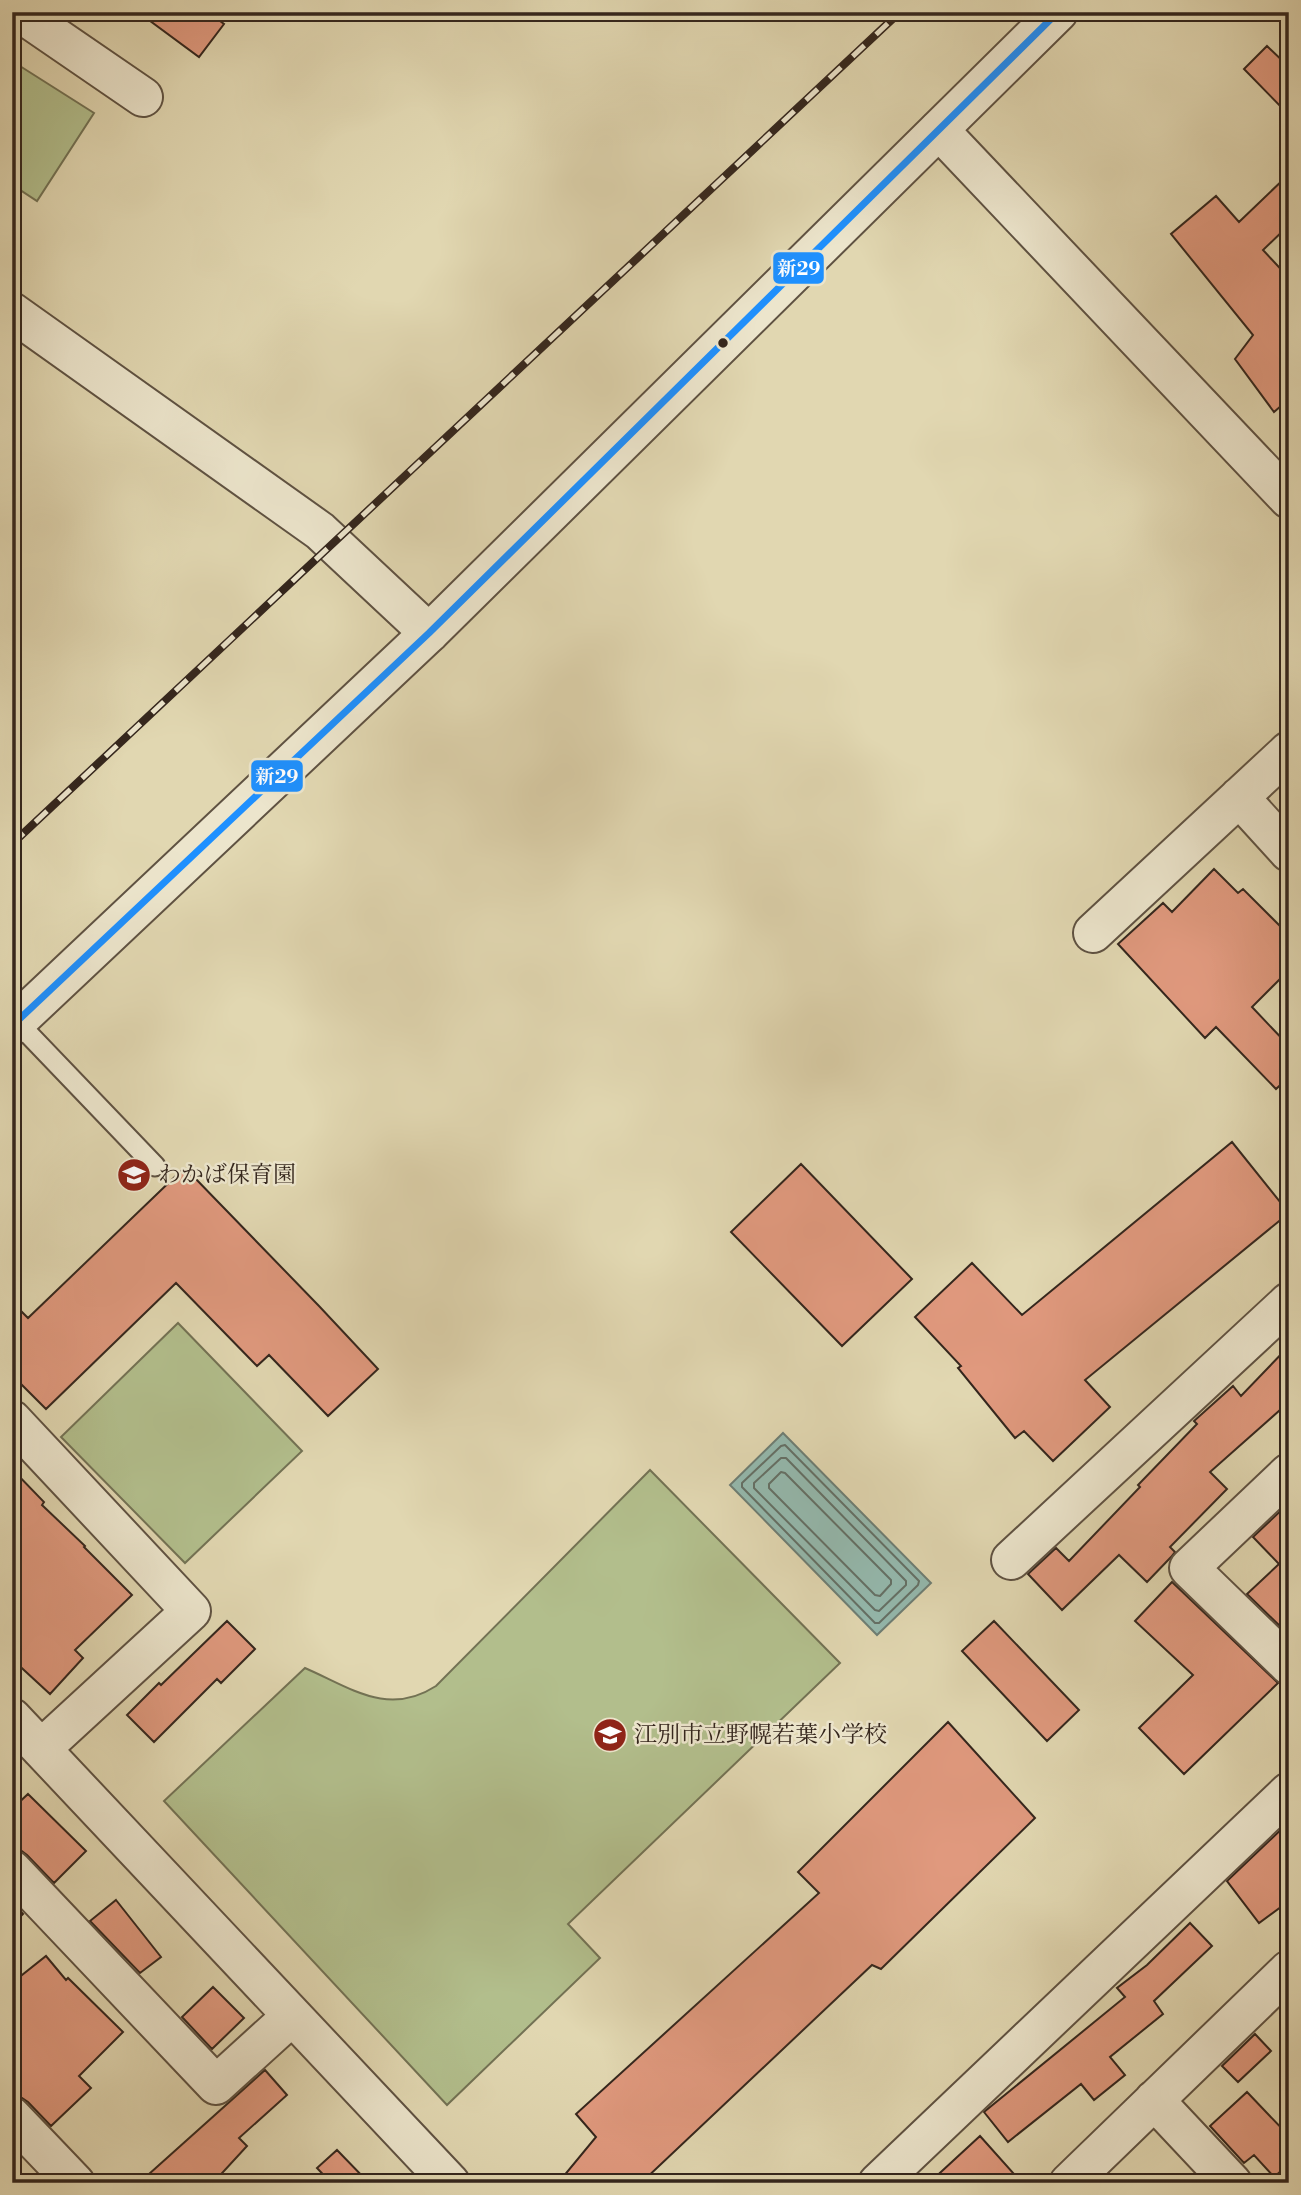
<svg xmlns="http://www.w3.org/2000/svg" width="1301" height="2195" viewBox="0 0 1301 2195" font-family="'Libre Bodoni','Noto Serif JP',serif">
  <style>
    .green { fill: #b2be8c; stroke: #737254; stroke-width: 2 }
    .water { fill: #94b9ae; stroke: #6e7e74; stroke-width: 2 }
    .lines { fill: none; stroke-linecap: round; stroke-linejoin: round }
    .shore { stroke: #647066; stroke-width: 2 }
    .building { fill: #e0997e; stroke: #34261d; stroke-width: 2 }
    .service-casing { stroke: #5f5242; stroke-width: 23 }
    .minor-casing { stroke: #5f5242; stroke-width: 42 }
    .tertiary-casing { stroke: #5f5242; stroke-width: 42 }
    .service { stroke: #ece5cc; stroke-width: 19 }
    .minor { stroke: #ece5cc; stroke-width: 38 }
    .tertiary { stroke: #ece5cc; stroke-width: 38 }
    .rail-casing { stroke: #34261d; stroke-width: 8 }
    .rail { stroke: #ece5cc; stroke-width: 5; stroke-dasharray: 16; stroke-linecap: butt }
    .bus-1-casing { stroke: #ece5cc; stroke-width: 12 }
    .bus-1 { stroke: #1e90ff; stroke-width: 7 }
    .bus-dot { fill: #34261d; stroke: #ece5cc; stroke-width: 2.5 }
    .labels { text-anchor: middle; dominant-baseline: central; stroke-width: 5; stroke-linejoin: round; paint-order: stroke }
    .poi-label { font-size: 23px; fill: #34261d; stroke: #ece5cc; text-anchor: start }
    .line-badge { stroke: #ece5cc; stroke-width: 2.5 }
    .badge-label { font-size: 19px; text-anchor: middle; font-weight: bold; fill: #fff }
  </style>
  <rect width="100%" height="100%" fill="#e1d7b1"/>
  <filter id="stains"><feTurbulence type="fractalNoise" baseFrequency=".00286" numOctaves="4"/><feColorMatrix values="0 0 0 0 .2 0 0 0 0 .09 0 0 0 0 .02 0 0 0 .5 -.17"/></filter>
  <radialGradient id="worn" r=".72"><stop offset=".6" stop-color="#630" stop-opacity="0"/><stop offset="1" stop-color="#630" stop-opacity=".3"/></radialGradient>
  <path class="green" d="M 12,61 L 94,113 L 37,201 L 20,190 L 12,202 Z
    M 178,1323 L 302,1451 L 185,1563 L 61,1437 Z
    M 650,1470 L 840,1663 L 568,1924 L 600,1958 L 447,2105 L 164,1801 L 305,1668 C 351,1688 388,1717 436,1686 Z"/>
  <path class="water" d="M 783,1433 L 931,1583 L 877,1635 L 730,1485 Z"/>
  <g class="lines">
    <path class="shore" d="M 785,1445 L 919,1581 L 918,1585 L 879,1623 L 875,1623 L 742,1487 L 742,1483 L 781,1446 Z
      M 781,1458 L 786,1458 L 906,1581 L 906,1585 L 879,1611 L 875,1610 L 754,1488 L 754,1483 Z
      M 781,1472 L 785,1473 L 891,1580 L 891,1584 L 880,1596 L 875,1595 L 769,1488 L 769,1484 Z"/>
  </g>
  <path class="building" d="M 138,12 L 208,12 L 224,24 L 199,57 Z
    M 1267,46 L 1289,67 L 1289,115 L 1244,69 Z
    M 1289,174 L 1289,225 L 1263,250 L 1289,278 L 1289,399 L 1274,412 L 1235,359 L 1253,335 L 1171,234 L 1216,196 L 1239,222 Z
    M 1214,869 L 1238,893 L 1243,889 L 1289,935 L 1289,970 L 1252,1007 L 1289,1046 L 1289,1077 L 1276,1089 L 1216,1027 L 1205,1038 L 1118,944 L 1163,903 L 1172,912 Z
    M 1232,1142 L 1289,1213 L 1085,1380 L 1110,1407 L 1053,1461 L 1024,1431 L 1015,1438 L 958,1368 L 961,1366 L 915,1317 L 972,1263 L 1022,1315 Z
    M 801,1164 L 912,1279 L 842,1346 L 731,1232 Z
    M 182,1170 L 188,1177 L 191,1174 L 319,1306 L 378,1369 L 328,1416 L 269,1355 L 257,1366 L 176,1283 L 46,1409 L 12,1375 L 12,1302 L 28,1318 Z
    M 1289,1346 L 1289,1402 L 1210,1472 L 1227,1489 L 1170,1547 L 1175,1552 L 1171,1557 L 1147,1582 L 1119,1555 L 1062,1610 L 1028,1574 L 1056,1548 L 1069,1561 L 1140,1487 L 1138,1485 L 1197,1424 L 1194,1421 L 1233,1386 L 1241,1396 Z
    M 12,1469 L 44,1502 L 42,1505 L 85,1546 L 84,1547 L 132,1595 L 75,1650 L 83,1658 L 50,1694 L 12,1659 Z
    M 1289,1503 L 1289,1621 L 1282,1628 L 1247,1594 L 1279,1564 L 1253,1537 Z
    M 1172,1582 L 1278,1683 L 1184,1774 L 1139,1728 L 1193,1675 L 1135,1621 Z
    M 227,1621 L 255,1649 L 221,1683 L 217,1679 L 154,1742 L 127,1715 L 159,1683 L 161,1685 Z
    M 994,1621 L 1079,1710 L 1047,1741 L 962,1651 Z
    M 948,1722 L 1035,1818 L 881,1969 L 872,1965 L 641,2183 L 558,2183 L 596,2137 L 576,2114 L 819,1893 L 798,1872 Z
    M 28,1794 L 86,1851 L 54,1883 L 27,1855 L 19,1849 L 12,1849 L 12,1809 Z
    M 1289,1822 L 1289,1901 L 1259,1923 L 1227,1881 Z
    M 116,1900 L 161,1957 L 140,1973 L 90,1921 Z
    M 12,1902 L 23,1914 L 12,1925 Z
    M 1190,1923 L 1212,1946 L 1154,2001 L 1163,2014 L 1110,2057 L 1125,2075 L 1094,2100 L 1081,2084 L 1008,2142 L 984,2112 L 1125,1997 L 1117,1988 L 1147,1965 Z
    M 46,1956 L 66,1980 L 68,1978 L 123,2032 L 79,2076 L 91,2088 L 51,2126 L 28,2102 L 19,2096 L 12,2096 L 12,1983 Z
    M 213,1987 L 244,2018 L 212,2049 L 182,2017 Z
    M 1255,2034 L 1271,2051 L 1238,2082 L 1222,2066 Z
    M 265,2070 L 287,2095 L 239,2138 L 247,2146 L 213,2183 L 139,2183 Z
    M 1247,2092 L 1289,2136 L 1289,2164 L 1274,2177 L 1254,2155 L 1244,2163 L 1210,2126 Z
    M 980,2136 L 1022,2183 L 929,2183 Z
    M 337,2150 L 369,2183 L 331,2183 L 317,2168 Z"/>
  <g class="lines">
    <g class="service-casing">
      <path id="service" d="M 17,1022 L 155,1166"/>
    </g>
    <g class="minor-casing">
      <path id="minor" d="M 19,12 L 143,97
        M 939,130 L 1289,499
        M 12,312 L 320,531 L 429,633
        M 1239,797 L 1289,852
        M 1093,933 L 1289,751
        M 12,1420 L 191,1611 L 41,1749
        M 1289,1473 L 1189,1568 L 1289,1665
        M 1011,1560 L 1289,1302
        M 12,1718 L 450,2183
        M 12,1870 L 216,2085 L 292,2016
        M 1154,2100 L 1232,2183
        M 12,2117 L 75,2183
        M 878,2183 L 1289,1792
        M 1069,2183 L 1289,1970"/>
    </g>
    <g class="tertiary-casing">
      <path id="tertiary" d="M 12,1026 L 429,633 L 1058,12"/>
    </g>
    <use href="#service" class="service"/>
    <use href="#minor" class="minor"/>
    <use href="#tertiary" class="tertiary"/>
    <g class="rail-casing">
      <path id="rail" d="M 12,844 L 900,12"/>
    </g>
    <use href="#rail" class="rail"/>
    <g class="bus-1-casing">
      <path id="bus-1" d="M 12,1026 L 429,633 L 1058,12"/>
    </g>
    <use href="#bus-1" class="bus-1"/>
  </g>
  <defs>
    <g id="school-disc" transform="scale(1.75)"><circle r="9.5" fill="#8f2418" stroke="#ece5cc"/><path d="M0-5L7-2L0 1L-7-2ZM-4 1L0 2.5L4 1V4Q0 6-4 4Z" fill="#fff"/></g>
  </defs>
  <g fill-rule="evenodd">
    <use href="#school-disc" x="134" y="1175"/>
    <use href="#school-disc" x="610" y="1735"/>
  </g>
  <circle class="bus-dot" cx="723" cy="343" r="6"/>
  <g class="labels">
    <g class="poi-label">
      <text x="158" y="1175">わかば保育園</text>
      <text x="634" y="1735">江別市立野幌若葉小学校</text>
    </g>
  </g>
  <g class="line-badge">
    <rect x="772" y="251" width="53" height="34" rx="7" fill="#1e90ff"/>
    <rect x="250" y="759" width="54" height="34" rx="7" fill="#1e90ff"/>
  </g>
  <g class="badge-label">
    <text x="799" y="275">新29</text>
    <text x="277" y="783">新29</text>
  </g>
  <rect width="1301" height="2195" fill="none" stroke="#e1d7b1" stroke-width="42"/>
  <rect x="14" y="14" width="1273" height="2167" fill="none" stroke="#34261d" stroke-width="3.5"/>
  <rect x="21" y="21" width="1259" height="2153" fill="none" stroke="#34261d" stroke-width="2"/>
  <rect width="100%" height="100%" filter="url(#stains)"/>
  <rect width="100%" height="100%" fill="url(#worn)"/>
</svg>
